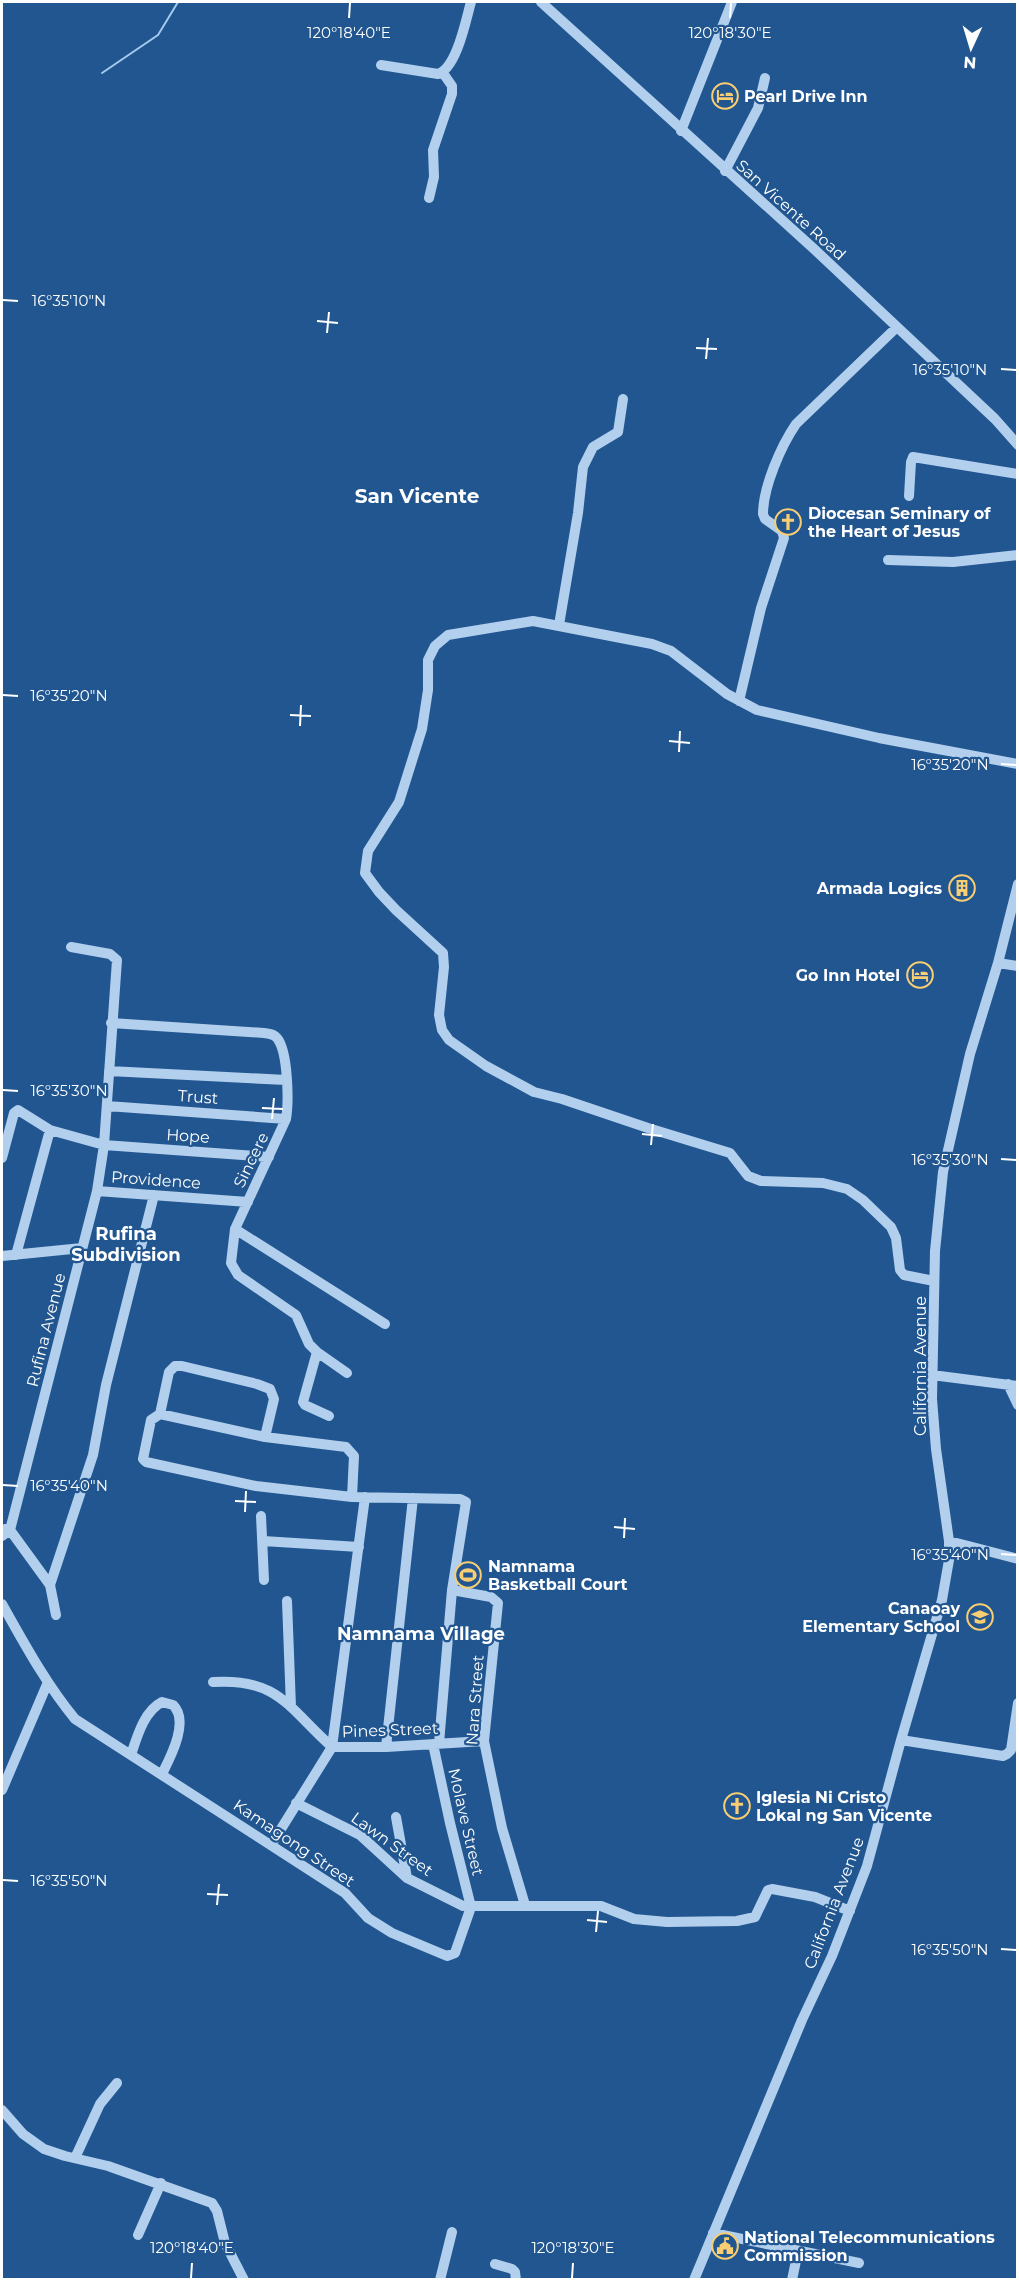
<svg xmlns="http://www.w3.org/2000/svg" width="1019" height="2281" viewBox="0 0 1019 2281" font-family="Montserrat,sans-serif">
  <style>
    .green { fill: #3570ae }
    .lines { fill: none; stroke-linecap: round; stroke-linejoin: round }
    .stream { stroke: #a6caee; stroke-width: 2 }
    .minor { stroke: #b2cfed; stroke-width: 10 }
    .ticks { fill: none; stroke: #fff; stroke-width: 2 }
    .labels { text-anchor: middle; dominant-baseline: central; stroke-width: 4.5; stroke-linejoin: round; paint-order: stroke }
    .poi-label { font-size: 16px; font-weight: bold; fill: #fff; stroke: #215690; text-anchor: start }
    .street-label { font-size: 16px; fill: #fff; stroke: #215690 }
    .neighbourhood-label { font-size: 18px; font-weight: bold; fill: #fff; stroke: #215690 }
    .quarter-label { font-size: 20px; font-weight: bold; fill: #fff; stroke: #215690 }
    .ticks-label { font-size: 15px; text-anchor: middle; fill: #fff; stroke: #215690; stroke-width: 4.5; stroke-linejoin: round; paint-order: stroke }
  </style>
  <rect width="100%" height="100%" fill="#215690"/>
  <path class="green" d="M 459,1568 L 478,1570 L 477,1582 L 459,1580 Z"/>
  <g class="lines">
    <path class="stream" d="M 102,73 L 158,35 L 178,2"/>
    <path class="minor" d="M 541,2 L 813,248 L 995,419 L 1018,445
      M 381,65 L 438,74 C 457,68 466,19 471,2
      M 681,131 L 732,2
      M 725,171 L 758,108 L 765,78
      M 429,198 L 434,177 L 433,150 L 452,94 L 452,86 L 443,73
      M 909,496 L 911,462 L 913,457 L 1018,474
      M 888,560 L 953,562 L 1018,555
      M 559,625 L 578,513 L 583,467 L 593,447 L 618,432 L 623,399
      M 739,701 L 761,608 L 784,538 L 782,531 L 765,519 L 763,514 C 763,487 781,446 796,424 L 897,327
      M 998,963 L 1018,966
      M 111,1023 L 264,1033 C 269,1034 273,1033 277,1038 C 288,1051 289,1101 286,1119 L 235,1229 L 231,1263 L 238,1275 L 296,1315 L 309,1344 L 317,1352 L 347,1373
      M 109,1071 L 286,1080
      M 107,1106 L 286,1119
      M 2,1158 L 14,1113 L 18,1110 L 50,1130 L 104,1145 L 269,1157
      M 97,1191 L 248,1202
      M 235,1229 L 385,1324
      M 16,1255 L 50,1130
      M 2,1256 L 82,1248
      M 934,1281 L 904,1275 L 900,1270 L 896,1238 L 891,1227 L 863,1200 L 847,1189 L 823,1183 L 761,1181 L 748,1176 L 730,1153 L 648,1128 L 562,1099 L 534,1092 L 486,1066 L 449,1040 L 442,1030 L 439,1015 L 444,967 L 443,953 L 396,910 L 379,892 L 365,873 L 368,851 L 399,802 L 422,729 L 428,690 L 428,660 L 435,646 L 448,635 L 533,621 L 652,644 L 671,651 L 727,694 L 757,710 L 879,738 L 1018,764
      M 317,1352 L 303,1402 L 305,1405 L 329,1416
      M 932,1375 L 1018,1386
      M 1008,1384 L 1018,1405
      M 160,1414 L 265,1437 L 346,1447 L 354,1456 L 352,1497
      M 265,1437 L 274,1399 L 270,1389 L 257,1384 L 182,1366 L 175,1366 L 169,1372 L 160,1414 L 151,1420 L 143,1459 L 146,1462 L 256,1486 L 352,1497 L 460,1499 L 466,1502 L 452,1590 L 439,1743
      M 261,1516 L 264,1580
      M 5,1529 L 10,1530 L 50,1585 L 56,1615
      M 2,1536 L 10,1530 L 97,1191 L 104,1145 L 117,960 L 110,954 L 71,947
      M 263,1541 L 359,1547
      M 949,1541 L 1018,1559
      M 50,1585 L 93,1455 L 106,1385 L 154,1195
      M 452,1590 L 491,1597 L 498,1603 L 484,1741 L 502,1828 L 525,1905
      M 287,1601 L 291,1707
      M 2,1604 C 24,1643 46,1684 75,1719 L 345,1893 L 368,1918 L 392,1933 L 447,1956 L 455,1953 L 471,1907
      M 213,1682 C 279,1678 288,1708 332,1747
      M 901,1740 L 1003,1756 L 1007,1754 L 1011,1750 L 1018,1703
      M 433,1744 L 450,1823 L 471,1907
      M 332,1747 L 386,1747 L 484,1741
      M 386,1747 L 413,1498
      M 131,1755 C 137,1737 144,1711 162,1702 L 173,1705 C 190,1721 170,1758 162,1774
      M 2,1790 L 48,1682
      M 296,1803 L 360,1835 L 407,1878 L 463,1906 L 601,1906 L 634,1919 L 667,1922 L 737,1921 L 755,1917 L 768,1890 L 772,1889 L 815,1897 L 850,1911
      M 396,1817 L 407,1878
      M 271,1845 L 332,1747 L 365,1497
      M 2,2110 L 23,2134 L 44,2149 L 65,2156 L 108,2166 L 212,2203 L 217,2211 L 225,2243 L 244,2280
      M 75,2158 L 100,2104 L 117,2083
      M 713,2233 L 859,2263
      M 138,2235 L 161,2183
      M 495,2264 L 512,2269 L 515,2272 L 516,2280
      M 440,2280 L 452,2232
      M 694,2280 L 802,2020 L 832,1956 L 867,1866 L 901,1740 L 942,1600 L 949,1560 L 949,1541 L 936,1449 L 932,1399 L 935,1251 L 943,1172 L 970,1054 L 998,963 L 1018,884
      M 792,2280 L 798,2251"/>
  </g>
  <path class="ticks" d="M 349,18 L 350,3M 730,18 L 731,3M 3,300 L 18,301M 317,321 L 338,323M 327,333 L 329,312M 696,348 L 717,349M 706,359 L 708,338M 1001,369 L 1016,370M 3,695 L 18,696M 290,715 L 311,716M 300,726 L 301,705M 669,741 L 690,743M 679,752 L 680,731M 1001,764 L 1016,765M 3,1090 L 18,1091M 262,1108 L 283,1109M 272,1119 L 274,1098M 642,1134 L 662,1136M 651,1145 L 653,1124M 1001,1159 L 1016,1160M 3,1485 L 18,1486M 235,1501 L 256,1502M 245,1512 L 246,1491M 614,1527 L 635,1529M 624,1538 L 625,1518M 1001,1554 L 1016,1555M 3,1880 L 18,1881M 207,1894 L 228,1895M 217,1905 L 219,1884M 587,1920 L 607,1922M 596,1932 L 598,1911M 1001,1949 L 1016,1950M 191,2278 L 192,2263M 572,2278 L 573,2263"/>
  <defs>
    <g id="hotel-ring" transform="scale(1.35)"><circle r="9.5" fill="#215690" stroke="#f9ce73" stroke-width="1.5"/><path d="M-6-4.5h1.5V1H6V5H4.5V3h-9V5H-6ZM-4 0a1.8 1.8 0 1 1 3.6 0ZM.5 0V-2.5h3Q6-2.5 6 0Z" fill="#f9ce73"/></g>
    <g id="church-ring" transform="scale(1.35)"><circle r="9.5" fill="#215690" stroke="#f9ce73" stroke-width="1.5"/><path d="M-1.2-6h2.4v3.5h3.3v2.4h-3.3V6h-2.4V-.1h-3.3v-2.4h3.3Z" fill="#f9ce73"/></g>
    <g id="building-ring" transform="scale(1.35)"><circle r="9.5" fill="#215690" stroke="#f9ce73" stroke-width="1.5"/><path d="M-4-6H4V6H1V3H-1V6H-4ZM-2.5-4.3h1.7v1.8h-1.7ZM.8-4.3h1.7v1.8H.8ZM-2.5-1h1.7V.8h-1.7ZM.8-1h1.7V.8H.8Z" fill="#f9ce73"/></g>
    <g id="stadium-ring" transform="scale(1.35)"><circle r="9.5" fill="#215690" stroke="#f9ce73" stroke-width="1.5"/><path d="M0-5a6.5 5 0 1 0 0 10a6.5 5 0 1 0 0-10ZM-3.5-1.8h7v3.6h-7Z" fill="#f9ce73"/></g>
    <g id="school-ring" transform="scale(1.35)"><circle r="9.5" fill="#215690" stroke="#f9ce73" stroke-width="1.5"/><path d="M0-5L7-2L0 1L-7-2ZM-4 1L0 2.5L4 1V4Q0 6-4 4Z" fill="#f9ce73"/></g>
    <g id="civic-ring" transform="scale(1.35)"><circle r="9.5" fill="#215690" stroke="#f9ce73" stroke-width="1.5"/><path d="M-.6-6.5H3V-4.5H.6V-3L4-1V1h2V6H-6V1h2V-1L-.6-3ZM-1.2 2.5V6h2.4V2.5Z" fill="#f9ce73"/></g>
  </defs>
  <g fill-rule="evenodd">
    <use href="#hotel-ring" x="725" y="96"/>
    <use href="#church-ring" x="788" y="522"/>
    <use href="#building-ring" x="962" y="888"/>
    <use href="#hotel-ring" x="920" y="975"/>
    <use href="#stadium-ring" x="468" y="1575"/>
    <use href="#school-ring" x="980" y="1617"/>
    <use href="#church-ring" x="737" y="1806"/>
    <use href="#civic-ring" x="725" y="2246"/>
  </g>
  <g class="labels">
    <g class="poi-label">
      <text x="744" y="96">Pearl Drive Inn</text>
      <text x="808" y="513">Diocesan Seminary of<tspan x="808" dy="18">the Heart of Jesus</tspan></text>
      <text x="942" y="888" text-anchor="end">Armada Logics</text>
      <text x="900" y="975" text-anchor="end">Go Inn Hotel</text>
      <text x="488" y="1566">Namnama<tspan x="488" dy="18">Basketball Court</tspan></text>
      <text x="960" y="1608" text-anchor="end">Canaoay<tspan x="960" dy="18">Elementary School</tspan></text>
      <text x="756" y="1797">Iglesia Ni Cristo<tspan x="756" dy="18">Lokal ng San Vicente</tspan></text>
      <text x="744" y="2237">National Telecommunications<tspan x="744" dy="18">Commission</tspan></text>
    </g>
    <g class="street-label">
      <text transform="translate(791 210) rotate(42)">San Vicente Road</text>
      <text transform="translate(198 1097) rotate(4)">Trust</text>
      <text transform="translate(188 1136) rotate(4)">Hope</text>
      <text transform="translate(251 1160) rotate(-64)">Sincere</text>
      <text transform="translate(156 1180) rotate(4)">Providence</text>
      <text transform="translate(46 1330) rotate(-76)">Rufina Avenue</text>
      <text transform="translate(920 1366) rotate(-90)">California Avenue</text>
      <text transform="translate(475 1700) rotate(-86)">Nara Street</text>
      <text transform="translate(390 1730) rotate(-2)">Pines Street</text>
      <text transform="translate(466 1822) rotate(77)">Molave Street</text>
      <text transform="translate(294 1843) rotate(34)">Kamagong Street</text>
      <text transform="translate(392 1844) rotate(36)">Lawn Street</text>
      <text transform="translate(834 1903) rotate(-69)">California Avenue</text>
    </g>
    <g class="neighbourhood-label">
      <text x="126" y="1234">Rufina<tspan x="126" dy="21">Subdivision</tspan></text>
      <text x="421" y="1634">Namnama Village</text>
    </g>
    <g class="quarter-label">
      <text x="417" y="496">San Vicente</text>
    </g>
  </g>
  <g class="ticks-label">
    <text x="349" y="38">120°18'40"E</text>
    <text x="730" y="38">120°18'30"E</text>
    <text x="69" y="306">16°35'10"N</text>
    <text x="950" y="375">16°35'10"N</text>
    <text x="69" y="701">16°35'20"N</text>
    <text x="950" y="770">16°35'20"N</text>
    <text x="69" y="1096">16°35'30"N</text>
    <text x="950" y="1165">16°35'30"N</text>
    <text x="69" y="1491">16°35'40"N</text>
    <text x="950" y="1560">16°35'40"N</text>
    <text x="69" y="1886">16°35'50"N</text>
    <text x="950" y="1955">16°35'50"N</text>
    <text x="192" y="2253">120°18'40"E</text>
    <text x="573" y="2253">120°18'30"E</text>
  </g>
  <rect width="1019" height="2281" fill="none" stroke="#ffffff" stroke-width="6"/>
  <g transform="translate(971 48) rotate(184)" stroke="#215690" stroke-width="4.5" paint-order="stroke">
  <path d="M0-4.5L10 22L0 15L-10 22Z" fill="#ffffff"/>
  <text y="-9" font-size="16" font-weight="bold" text-anchor="middle" fill="#ffffff">N</text>
  </g>
</svg>
